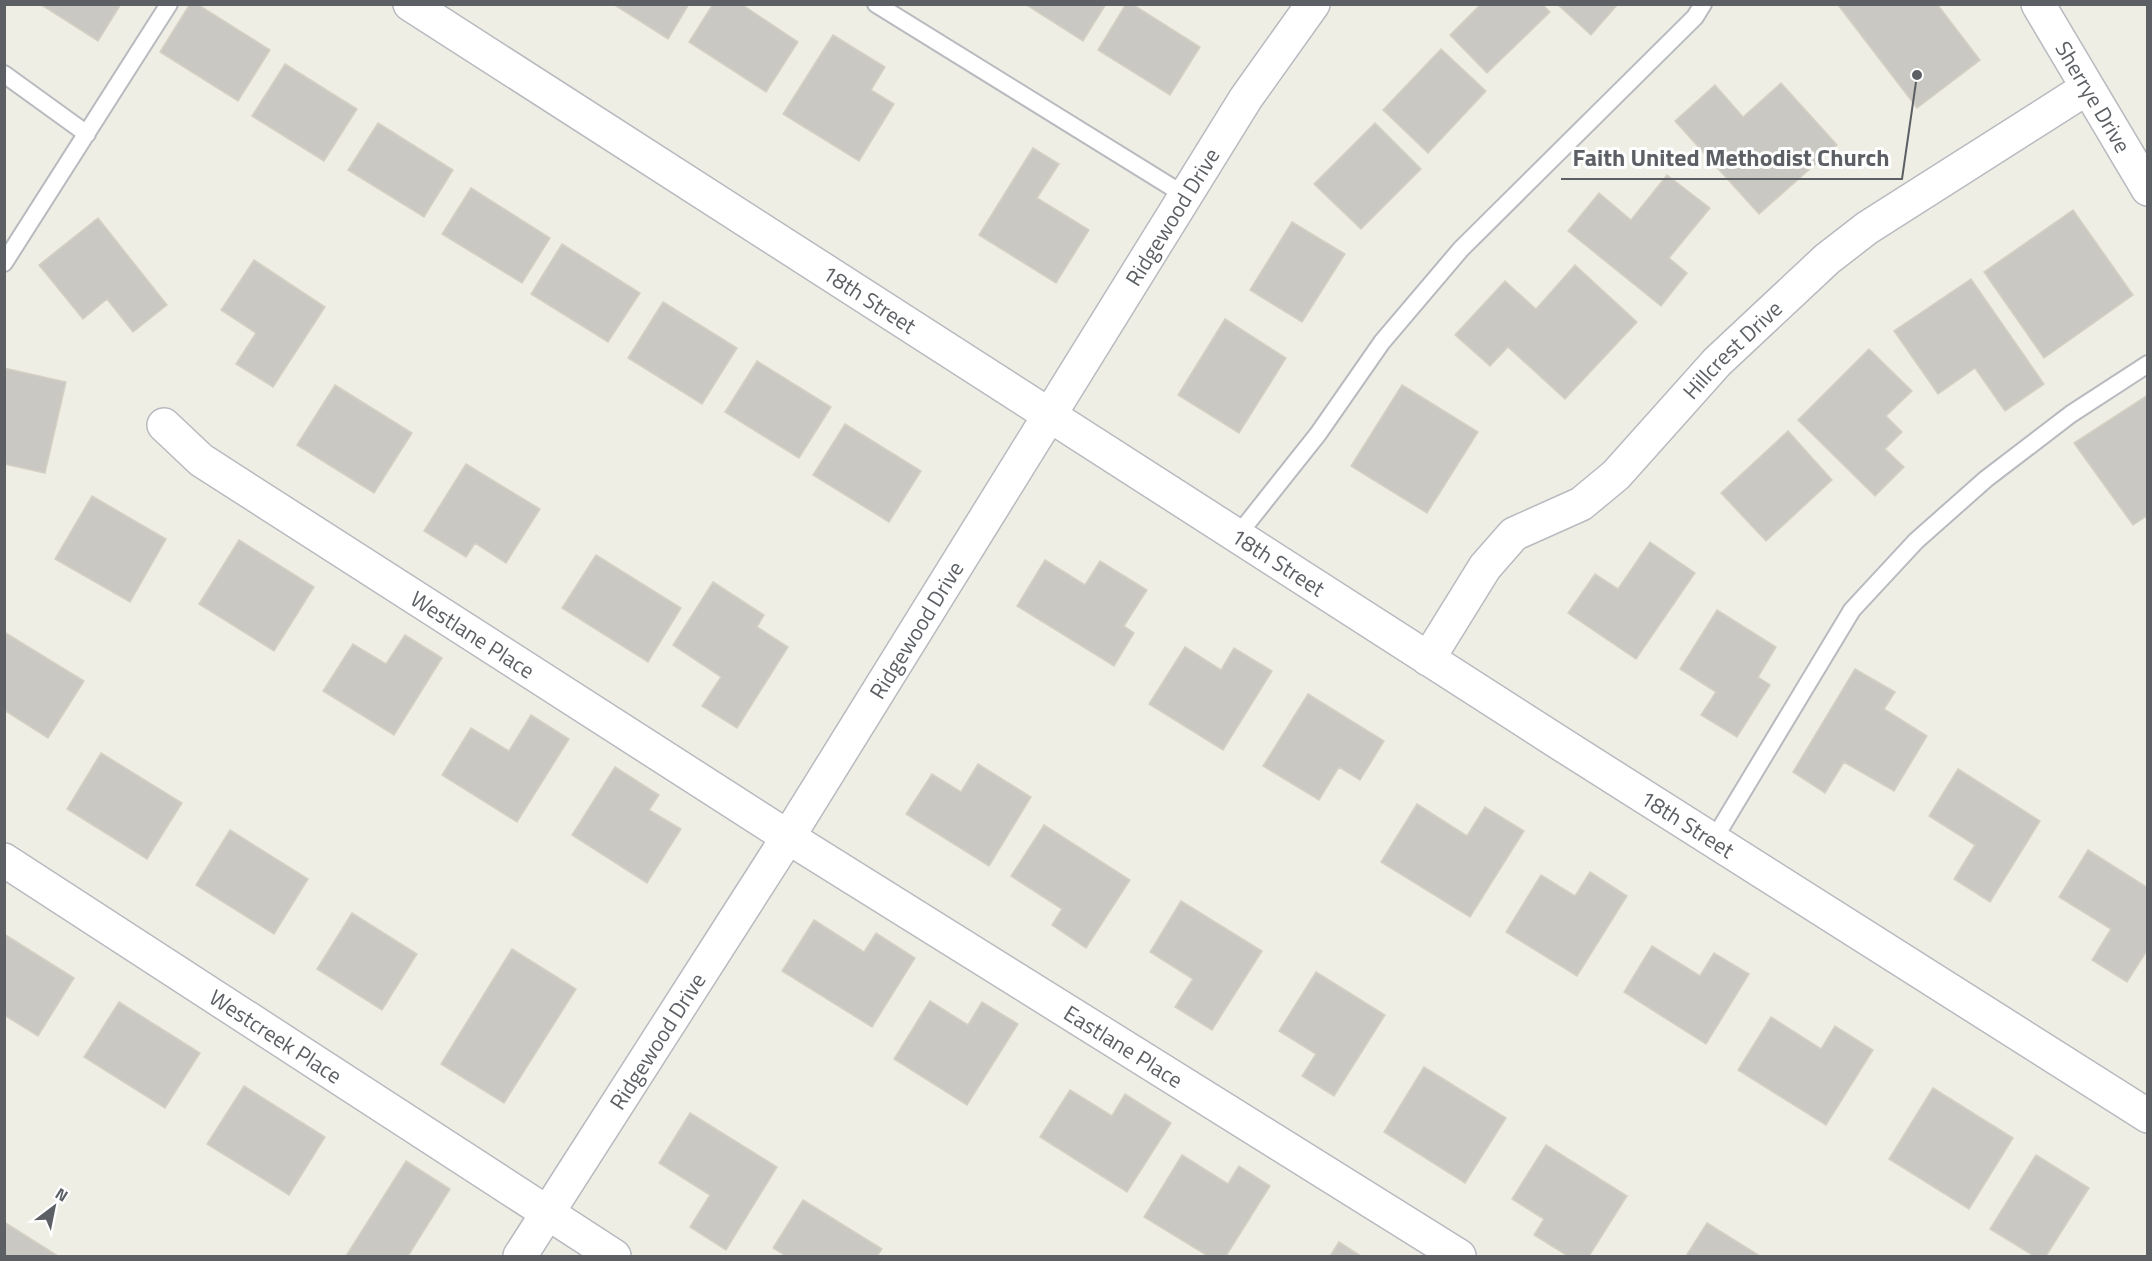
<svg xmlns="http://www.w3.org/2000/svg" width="2152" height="1261" viewBox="0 0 2152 1261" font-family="'Titillium Web',sans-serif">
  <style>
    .building { fill: #cac8c2; stroke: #d4d0c3; stroke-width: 1.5 }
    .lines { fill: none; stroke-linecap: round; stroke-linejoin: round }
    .service-casing { stroke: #b7babf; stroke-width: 20 }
    .minor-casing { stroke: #b7babf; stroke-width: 36 }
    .tertiary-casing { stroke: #b7babf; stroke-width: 36 }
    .service { stroke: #fff; stroke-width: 16 }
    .minor { stroke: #fff; stroke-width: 33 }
    .tertiary { stroke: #fff; stroke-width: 33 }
    .labels { text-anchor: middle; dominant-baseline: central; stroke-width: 6; stroke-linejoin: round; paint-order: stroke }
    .street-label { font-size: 22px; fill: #5c6065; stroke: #fff }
    .leader { fill: none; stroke: #5c6065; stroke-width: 2 }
    .callout-dot { fill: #5c6065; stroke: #fff; stroke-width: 2 }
    .callout-label { font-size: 24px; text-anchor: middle; font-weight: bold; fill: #5c6065; stroke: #fff; stroke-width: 6; stroke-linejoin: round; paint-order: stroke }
  </style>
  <rect width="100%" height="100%" fill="#efeee5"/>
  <path class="building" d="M 40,4 L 121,4 L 98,41 Z
    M 190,4 L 197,4 L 270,50 L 238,101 L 160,52 Z
    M 613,4 L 689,4 L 668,39 Z
    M 713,4 L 741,4 L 798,42 L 766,92 L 689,42 Z
    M 1025,4 L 1106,4 L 1083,41 Z
    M 1126,4 L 1132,4 L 1200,47 L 1170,95 L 1098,50 Z
    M 1481,4 L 1542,4 L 1550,12 L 1487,73 L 1450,35 Z
    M 1557,4 L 1618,4 L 1591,35 Z
    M 1937,4 L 1980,60 L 1917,108 L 1838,5 Z
    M 833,35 L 885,67 L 871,90 L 894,104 L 859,161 L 783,114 Z
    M 1441,49 L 1486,91 L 1428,153 L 1383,110 Z
    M 285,64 L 357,109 L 324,161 L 252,116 Z
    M 1781,83 L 1837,145 L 1759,214 L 1675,121 L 1715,85 L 1743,117 Z
    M 378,123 L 453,170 L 424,217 L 348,170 Z
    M 1375,123 L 1421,169 L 1361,229 L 1314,184 Z
    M 1033,148 L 1059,164 L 1037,198 L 1089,230 L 1056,283 L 979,235 Z
    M 1667,175 L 1710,208 L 1669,258 L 1687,273 L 1661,306 L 1568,231 L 1599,193 L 1631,220 Z
    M 471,188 L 550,238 L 522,283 L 442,234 Z
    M 2073,210 L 2133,295 L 2044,358 L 1984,272 Z
    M 98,218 L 167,305 L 133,332 L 107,299 L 83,319 L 39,265 Z
    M 1292,222 L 1345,254 L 1302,322 L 1250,290 Z
    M 562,244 L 640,293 L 608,342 L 531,294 Z
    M 254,260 L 325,307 L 273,387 L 236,364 L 256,333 L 221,310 Z
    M 1575,265 L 1637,322 L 1565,399 L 1508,347 L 1490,366 L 1455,335 L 1505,281 L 1536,309 Z
    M 1971,279 L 2044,384 L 2005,411 L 1975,368 L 1938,394 L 1894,331 Z
    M 663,302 L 737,348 L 702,404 L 628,358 Z
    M 1225,319 L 1286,358 L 1239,433 L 1178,395 Z
    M 1869,349 L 1912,391 L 1886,416 L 1902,432 L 1885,449 L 1904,467 L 1875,496 L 1798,420 Z
    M 757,361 L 831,407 L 799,458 L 725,412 Z
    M 4,368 L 66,382 L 45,473 L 4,464 Z
    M 335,385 L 412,433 L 374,493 L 297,445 Z
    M 1402,385 L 1478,432 L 1427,513 L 1351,466 Z
    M 2148,395 L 2148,515 L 2133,525 L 2074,443 Z
    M 845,424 L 921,471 L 889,522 L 813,475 Z
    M 1788,431 L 1832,480 L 1766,541 L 1721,493 Z
    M 466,464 L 540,509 L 506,563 L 475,543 L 466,557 L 424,531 Z
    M 92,496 L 166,539 L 130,602 L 55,559 Z
    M 239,540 L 314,587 L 274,651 L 199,604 Z
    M 1650,542 L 1695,573 L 1636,659 L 1568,613 L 1595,574 L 1618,589 Z
    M 596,555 L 681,608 L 648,662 L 562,608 Z
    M 1045,560 L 1085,585 L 1100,561 L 1147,590 L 1124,626 L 1134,633 L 1114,666 L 1017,606 Z
    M 713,582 L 764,615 L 757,627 L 788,647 L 737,728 L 702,706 L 721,677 L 673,645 Z
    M 1717,610 L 1776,647 L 1758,677 L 1770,685 L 1737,737 L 1701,715 L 1716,692 L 1680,669 Z
    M 4,632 L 84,681 L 48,738 L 4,710 Z
    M 405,635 L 442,658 L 394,735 L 323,691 L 353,644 L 386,664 Z
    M 1185,647 L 1221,670 L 1234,648 L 1272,671 L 1223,750 L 1149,704 Z
    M 1855,669 L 1895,692 L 1884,709 L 1927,736 L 1894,791 L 1844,762 L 1825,793 L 1793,772 Z
    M 1308,694 L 1384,741 L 1360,780 L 1339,767 L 1319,800 L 1263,766 Z
    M 531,715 L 569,739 L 517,822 L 442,775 L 471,728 L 509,751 Z
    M 101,753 L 182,803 L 147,859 L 67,809 Z
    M 978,764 L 1031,797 L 989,866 L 906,814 L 932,774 L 961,792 Z
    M 615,767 L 659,795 L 649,810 L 681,829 L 647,883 L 572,835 Z
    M 1958,769 L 2040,821 L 1990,902 L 1954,879 L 1975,845 L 1929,816 Z
    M 1417,804 L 1467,836 L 1485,807 L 1524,831 L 1470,917 L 1381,862 Z
    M 1044,825 L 1130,880 L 1086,948 L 1052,925 L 1062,909 L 1011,876 Z
    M 230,830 L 308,879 L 274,934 L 196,885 Z
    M 2088,850 L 2148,888 L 2148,949 L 2127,982 L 2092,960 L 2111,929 L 2059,897 Z
    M 1590,872 L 1627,896 L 1577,976 L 1506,932 L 1541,875 L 1575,896 Z
    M 1181,901 L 1262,951 L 1212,1030 L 1175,1007 L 1193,979 L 1150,952 Z
    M 352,913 L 417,954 L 382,1010 L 317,969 Z
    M 814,920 L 864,952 L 876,933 L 915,958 L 872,1027 L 782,971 Z
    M 4,934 L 74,978 L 38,1036 L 4,1015 Z
    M 1652,946 L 1700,976 L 1714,953 L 1749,974 L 1706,1044 L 1624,992 Z
    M 512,949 L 576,989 L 504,1103 L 441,1064 Z
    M 1316,972 L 1385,1015 L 1334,1096 L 1302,1076 L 1316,1054 L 1279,1031 Z
    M 930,1001 L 968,1025 L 982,1002 L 1018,1024 L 967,1105 L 894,1059 Z
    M 119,1002 L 200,1053 L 165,1108 L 84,1057 Z
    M 1771,1017 L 1821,1049 L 1835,1026 L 1873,1050 L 1826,1125 L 1738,1070 Z
    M 1424,1067 L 1506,1118 L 1465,1183 L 1384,1132 Z
    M 244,1086 L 325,1137 L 289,1195 L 207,1144 Z
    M 1933,1088 L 2013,1138 L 1969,1209 L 1889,1159 Z
    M 1070,1090 L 1112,1116 L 1125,1094 L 1171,1123 L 1127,1192 L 1040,1137 Z
    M 690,1113 L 777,1167 L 726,1250 L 690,1227 L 710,1195 L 659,1163 Z
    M 1546,1145 L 1627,1196 L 1589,1256 L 1568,1256 L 1534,1235 L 1544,1219 L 1512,1199 Z
    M 1182,1155 L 1228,1184 L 1239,1166 L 1270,1186 L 1226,1256 L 1208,1256 L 1144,1217 Z
    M 2036,1155 L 2089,1188 L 2046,1256 L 2034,1256 L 1990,1229 Z
    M 406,1161 L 450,1189 L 408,1256 L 346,1256 Z
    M 803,1200 L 882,1249 L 877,1256 L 786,1256 L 773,1248 Z
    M 4,1222 L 58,1256 L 4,1256 Z
    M 1707,1223 L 1760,1256 L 1686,1256 Z
    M 1339,1242 L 1361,1256 L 1330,1256 Z"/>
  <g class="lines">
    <g class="service-casing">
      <path id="service" d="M 876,4 L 1186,196
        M 4,74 L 87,134
        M 4,263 L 169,4
        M 1237,536 L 1318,434 L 1382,342 L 1461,249 L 1695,17 L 1703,4
        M 1714,839 L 1852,610 L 1916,541 L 1986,479 L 2071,414 L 2148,364"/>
    </g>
    <g class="minor-casing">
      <g id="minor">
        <path id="s1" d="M 2038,4 L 2148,189"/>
        <path id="s2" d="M 164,425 L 201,460 L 788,837 L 1459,1256"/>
        <path id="s3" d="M 1428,659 L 1485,567 L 1514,534 L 1581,504 L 1616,475 L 1717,362 L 1827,259 L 1867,228 L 2087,88"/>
        <path id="s4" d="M 4,860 L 614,1256"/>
      </g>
    </g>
    <g class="tertiary-casing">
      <g id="tertiary">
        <path id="s5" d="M 410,4 L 1558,742 L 2148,1116"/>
        <path id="s6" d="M 520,1256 L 788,837 L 1246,98 L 1313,4"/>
      </g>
    </g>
    <use href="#service" class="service"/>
    <use href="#minor" class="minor"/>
    <use href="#tertiary" class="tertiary"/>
  </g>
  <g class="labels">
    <g class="street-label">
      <text stroke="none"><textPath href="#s1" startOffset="108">Sherrye Drive</textPath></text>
      <text stroke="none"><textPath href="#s6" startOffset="1227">Ridgewood Drive</textPath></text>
      <text stroke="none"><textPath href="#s5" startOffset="546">18th Street</textPath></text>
      <text stroke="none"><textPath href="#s3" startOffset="442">Hillcrest Drive</textPath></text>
      <text stroke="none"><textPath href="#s5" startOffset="1032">18th Street</textPath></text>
      <text stroke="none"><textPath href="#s6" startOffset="741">Ridgewood Drive</textPath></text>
      <text stroke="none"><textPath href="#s2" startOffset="374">Westlane Place</textPath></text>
      <text stroke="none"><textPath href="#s5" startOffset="1518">18th Street</textPath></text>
      <text stroke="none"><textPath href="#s4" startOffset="324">Westcreek Place</textPath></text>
      <text stroke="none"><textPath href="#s6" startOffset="255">Ridgewood Drive</textPath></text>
      <text stroke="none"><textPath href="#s2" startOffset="1144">Eastlane Place</textPath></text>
    </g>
  </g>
  <path class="leader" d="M1917 75L1902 179H1561"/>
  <circle class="callout-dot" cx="1917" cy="75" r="6"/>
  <g class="callout-label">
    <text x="1731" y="166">Faith United Methodist Church</text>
  </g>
  <rect width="2152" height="1261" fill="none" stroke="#5c6065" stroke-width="12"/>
  <g transform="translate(54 1207) rotate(32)" stroke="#ffffff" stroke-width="4.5" paint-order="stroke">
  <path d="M0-4.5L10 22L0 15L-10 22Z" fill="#5c6065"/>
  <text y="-9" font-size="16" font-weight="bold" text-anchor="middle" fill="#5c6065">N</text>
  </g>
</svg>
